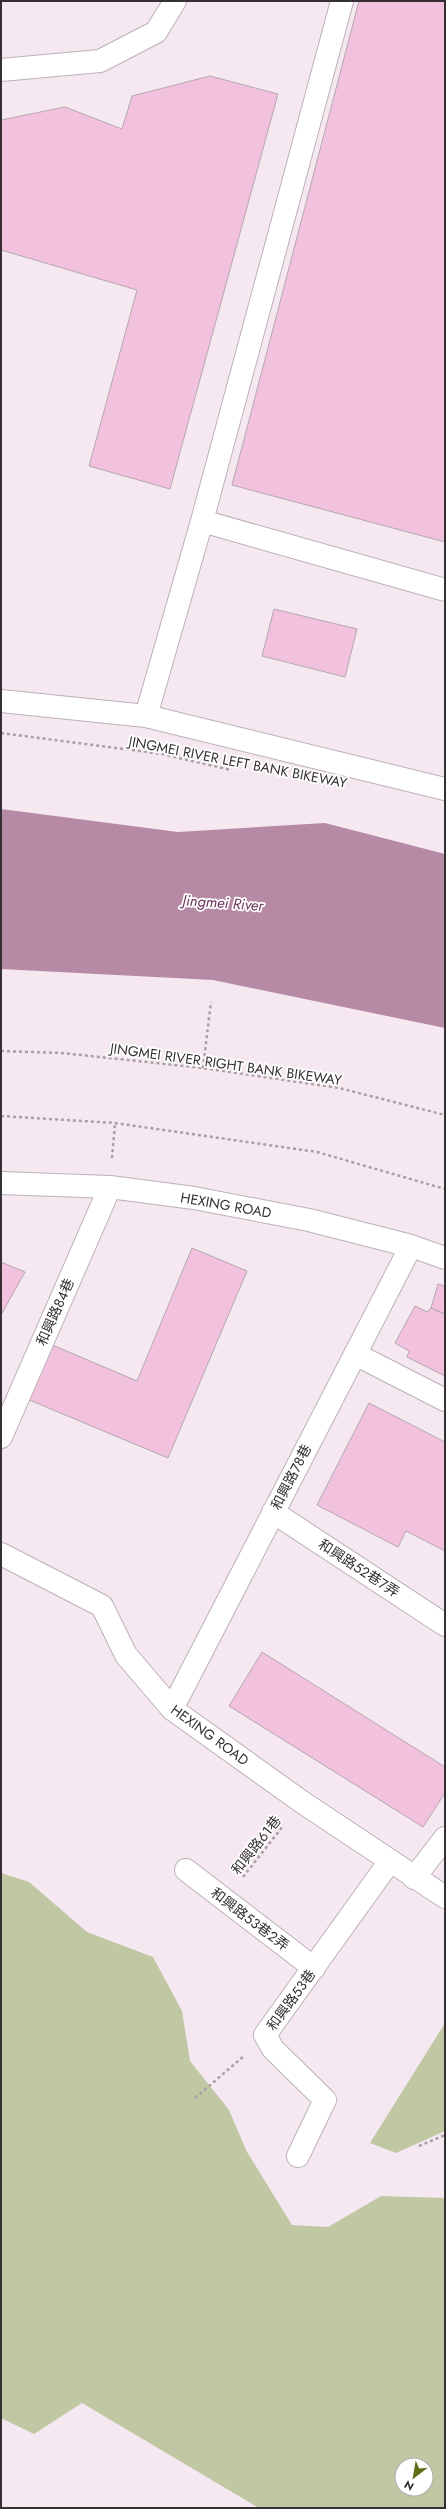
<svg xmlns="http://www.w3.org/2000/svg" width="446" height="2509" viewBox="0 0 446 2509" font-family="Jost,'Noto Sans TC',sans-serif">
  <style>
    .green { fill: #c0c7a3; fill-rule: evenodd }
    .water { fill: #b689a4 }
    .building { fill: #f1c1de; stroke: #b4a8af }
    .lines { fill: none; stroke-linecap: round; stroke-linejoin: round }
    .minor-casing { stroke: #bdb1b8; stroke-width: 24 }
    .path { stroke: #a99fa5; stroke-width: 2.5; stroke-dasharray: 3 3; stroke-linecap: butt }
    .minor { stroke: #fff; stroke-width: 22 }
    .labels { text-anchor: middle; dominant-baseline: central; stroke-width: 3.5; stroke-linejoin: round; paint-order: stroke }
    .street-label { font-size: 14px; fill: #353033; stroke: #fff }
    .water-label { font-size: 15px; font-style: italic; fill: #6c3359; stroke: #fff }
  </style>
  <rect width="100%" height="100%" fill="#f5e8f0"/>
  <path class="green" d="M 1,1873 L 29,1882 L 87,1932 L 153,1957 L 182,2011 L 190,2061 L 229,2110 L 247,2152 L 292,2225 L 328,2227 L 381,2196 L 445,2198 L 445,2508 L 259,2508 L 82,2403 L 34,2434 L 1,2418 ZM 402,2465 L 426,2465 L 426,2489 L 402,2489 Z
    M 445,2023 L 445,2131 L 396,2153 L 370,2143 Z"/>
  <path class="water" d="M 1,809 L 178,832 L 325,823 L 445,854 L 445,1028 L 213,980 L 1,969 Z"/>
  <path class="building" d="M 359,1 L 445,1 L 445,542 L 232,485 Z
    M 210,76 L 278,94 L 170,489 L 89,466 L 137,290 L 1,250 L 1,120 L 65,107 L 122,129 L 132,96 Z
    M 274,609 L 357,629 L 345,677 L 262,656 Z
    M 192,1248 L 247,1271 L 168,1458 L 27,1399 L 50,1344 L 137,1381 Z
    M 1,1262 L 25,1272 L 1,1315 Z
    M 438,1284 L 445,1286 L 445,1314 L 431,1308 Z
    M 415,1306 L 427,1312 L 431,1308 L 445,1314 L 445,1376 L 407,1357 L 409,1351 L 395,1343 Z
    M 369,1403 L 445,1442 L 445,1551 L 406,1531 L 398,1547 L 317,1505 Z
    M 262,1652 L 445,1767 L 445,1793 L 423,1827 L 229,1706 Z"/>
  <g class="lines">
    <g class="minor-casing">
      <path id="minor" d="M 1,70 L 100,61 L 156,32 L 175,1
        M 202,521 L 445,590
        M 1,701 L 146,716 L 445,789
        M 146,716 L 202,521 L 342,1
        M 1,1183 L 110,1187 L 194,1198 L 309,1220 L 411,1246 L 445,1258
        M 355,1354 L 445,1400
        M 1,1437 L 110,1187
        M 273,1512 L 445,1625
        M 1,1554 L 102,1606 L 126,1655 L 172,1709 L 302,1802 L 445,1897
        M 172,1709 L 411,1246
        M 186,1870 L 314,1968
        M 414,1878 L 445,1838
        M 298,2156 L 325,2100 L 273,2049 L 265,2035 L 390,1861"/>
    </g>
    <path class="path" d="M 1,733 L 162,754 L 231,770
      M 1,1051 L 62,1053 L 203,1068 L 339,1088 L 445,1115
      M 203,1068 L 211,1002
      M 1,1116 L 115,1123 L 317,1152 L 445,1189
      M 112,1158 L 115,1124
      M 243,1877 L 283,1826
      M 195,2098 L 244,2056
      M 419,2146 L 445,2135"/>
    <use href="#minor" class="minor"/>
  </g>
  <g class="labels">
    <g class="street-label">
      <text transform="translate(238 762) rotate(11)">JINGMEI RIVER LEFT BANK BIKEWAY</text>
      <text transform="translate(226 1064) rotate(8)">JINGMEI RIVER RIGHT BANK BIKEWAY</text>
      <text transform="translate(226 1205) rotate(10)">HEXING ROAD</text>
      <text transform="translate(55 1312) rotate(-66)">和興路84巷</text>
      <text transform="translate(291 1477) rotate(-63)">和興路78巷</text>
      <text transform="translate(359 1568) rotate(33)">和興路52巷7弄</text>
      <text transform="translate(210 1735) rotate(36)">HEXING ROAD</text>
      <text transform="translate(256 1845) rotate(-52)">和興路61巷</text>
      <text transform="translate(250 1919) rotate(37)">和興路53巷2弄</text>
      <text transform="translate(291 2000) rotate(-54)">和興路53巷</text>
    </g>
    <g class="water-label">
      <text transform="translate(223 903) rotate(4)">Jingmei River</text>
    </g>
  </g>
  <rect width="446" height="2509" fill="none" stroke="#353033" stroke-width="4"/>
  <g transform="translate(414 2477) rotate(211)"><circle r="19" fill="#ffffff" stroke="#aeacad"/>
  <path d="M0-3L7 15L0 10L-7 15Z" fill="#616c14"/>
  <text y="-6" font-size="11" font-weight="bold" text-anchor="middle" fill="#353033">N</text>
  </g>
</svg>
